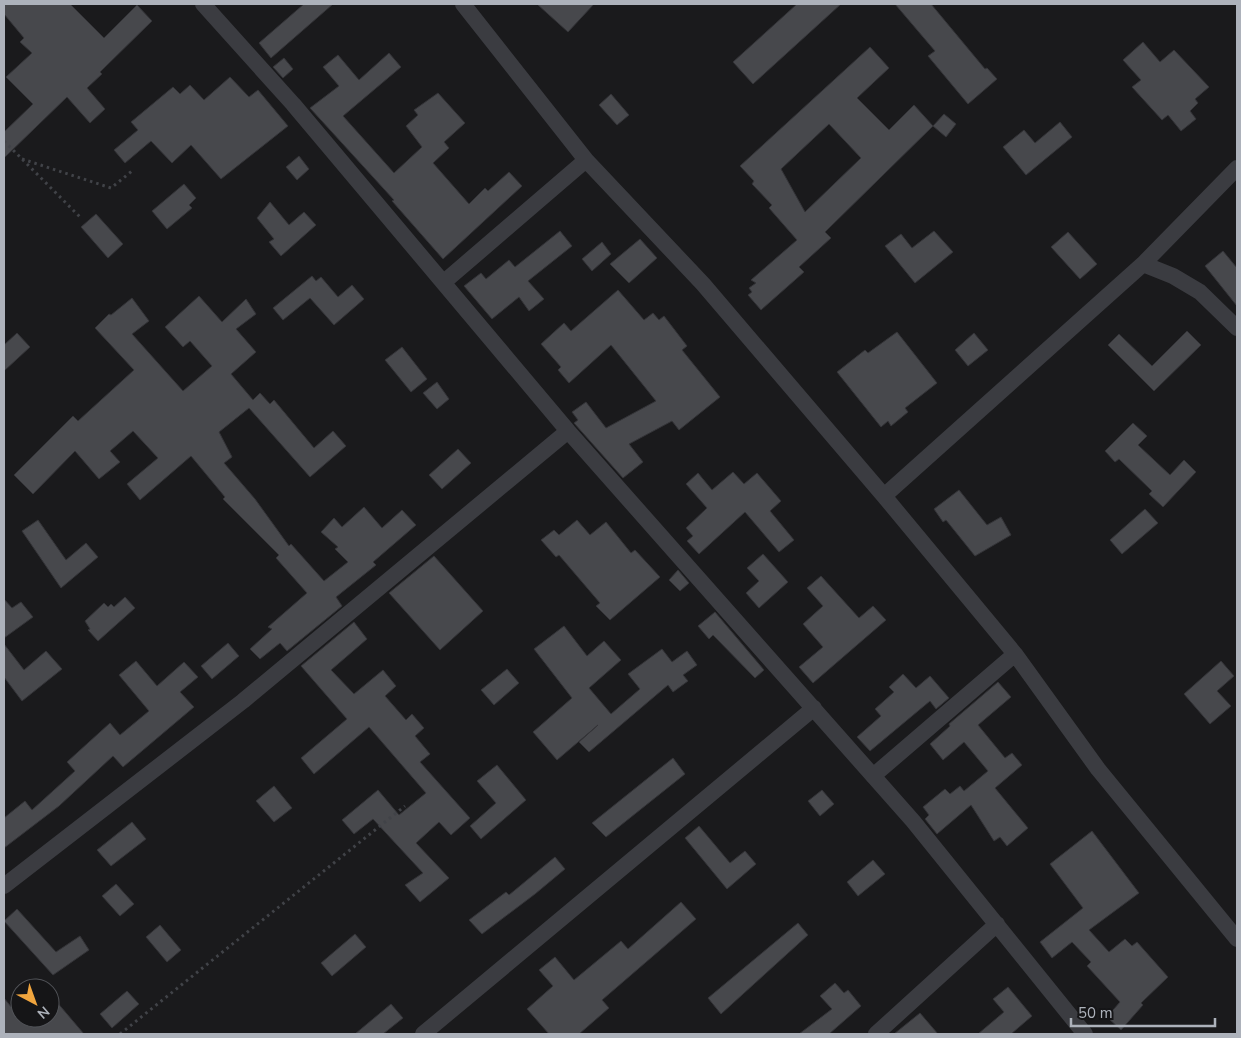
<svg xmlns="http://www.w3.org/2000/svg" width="1241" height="1038" viewBox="0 0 1241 1038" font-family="'Nunito Sans',sans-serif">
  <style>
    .building { fill: #47484c; stroke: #343438; fill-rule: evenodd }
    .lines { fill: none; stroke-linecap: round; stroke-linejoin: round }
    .path { stroke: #414348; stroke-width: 3; stroke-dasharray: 2.5 4; stroke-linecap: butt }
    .minor { stroke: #3b3c41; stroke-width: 16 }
  </style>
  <rect width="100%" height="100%" fill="#1a1a1c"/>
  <path class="building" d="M 4,4 L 70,4 L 104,38 L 137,5 L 152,21 L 100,72 L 102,74 L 87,88 L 105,109 L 90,123 L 67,97 L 4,158 L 4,132 L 33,104 L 6,77 L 32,53 L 20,42 L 24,38 L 4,14 Z
    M 304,4 L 333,4 L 271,58 L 259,43 Z
    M 537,4 L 594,4 L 568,32 Z
    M 797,4 L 841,4 L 753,84 L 733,62 Z
    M 895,4 L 931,4 L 985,69 L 987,68 L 997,79 L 968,104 L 928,56 L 935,51 Z
    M 1143,42 L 1160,62 L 1174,50 L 1209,87 L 1195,99 L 1198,103 L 1190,111 L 1196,119 L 1181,131 L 1168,115 L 1162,120 L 1132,87 L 1141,80 L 1123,60 Z
    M 870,47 L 889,68 L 857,98 L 889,130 L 914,105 L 933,126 L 825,232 L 831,238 L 799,267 L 804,272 L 761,310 L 748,295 L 752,292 L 749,288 L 756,283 L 751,280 L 797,240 L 769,208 L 772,205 L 752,184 L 754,181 L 740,166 ZM 829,124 L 861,158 L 805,212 L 781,169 Z
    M 389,53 L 401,67 L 343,116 L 394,173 L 422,147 L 406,126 L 418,115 L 414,110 L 438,93 L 465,123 L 444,142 L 449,148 L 433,163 L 469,204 L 485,188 L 488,191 L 509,172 L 522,186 L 443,259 L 392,201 L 394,200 L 310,108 L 339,86 L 323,67 L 338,55 L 359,80 Z
    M 284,58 L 293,69 L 283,78 L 273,67 Z
    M 230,77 L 249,97 L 258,90 L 288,126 L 221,179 L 191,145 L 172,163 L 151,141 L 125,163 L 114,150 L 138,130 L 131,122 L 173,87 L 180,94 L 190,85 L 204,100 Z
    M 611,94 L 629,115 L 617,125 L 599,105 Z
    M 944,114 L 956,124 L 946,137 L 933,126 Z
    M 1060,122 L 1072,137 L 1026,175 L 1003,147 L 1024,130 L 1035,143 Z
    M 299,156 L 309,169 L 297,180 L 286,167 Z
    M 184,184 L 196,198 L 189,205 L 192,208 L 167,229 L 152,211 Z
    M 270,202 L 289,225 L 304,212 L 316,225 L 281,256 L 269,242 L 274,239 L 257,218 Z
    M 96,214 L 123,244 L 108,258 L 81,227 Z
    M 560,231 L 572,246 L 528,281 L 544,299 L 529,311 L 519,297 L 492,319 L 464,286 L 481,273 L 486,279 L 509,260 L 515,267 Z
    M 934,231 L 953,252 L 915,283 L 885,246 L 901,234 L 912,248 Z
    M 1068,232 L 1097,264 L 1080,279 L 1051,247 Z
    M 640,239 L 657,258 L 629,283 L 610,264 Z
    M 602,242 L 611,254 L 592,271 L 582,259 Z
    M 1223,251 L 1237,268 L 1237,306 L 1205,266 Z
    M 312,276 L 316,281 L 321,277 L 338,297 L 352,285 L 364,299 L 334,325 L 310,298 L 283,320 L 273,308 Z
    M 618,290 L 644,320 L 653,313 L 659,320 L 664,316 L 687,346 L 682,350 L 720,397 L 679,430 L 672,421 L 629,444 L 643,462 L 623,478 L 574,423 L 578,420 L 572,412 L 586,402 L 606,428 L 656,401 L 611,345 L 569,383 L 558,370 L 561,367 L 541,344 L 564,323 L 571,331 Z
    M 199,296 L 222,322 L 246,299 L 256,314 L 236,329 L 256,352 L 231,374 L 253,400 L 260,393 L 270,404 L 274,400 L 314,448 L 333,431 L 346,446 L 310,477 L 249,408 L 219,432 L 232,457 L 224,463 L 255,499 L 289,546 L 291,544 L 324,581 L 348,562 L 335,549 L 338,547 L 321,532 L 334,518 L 342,527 L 364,507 L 382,528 L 402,510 L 416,525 L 373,562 L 376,565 L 336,597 L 342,606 L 287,651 L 280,643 L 260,659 L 250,649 L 272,629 L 268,627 L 307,593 L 276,558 L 279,555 L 223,499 L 225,497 L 191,456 L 140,500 L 127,484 L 158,458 L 133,431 L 110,451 L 120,462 L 99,479 L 75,451 L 33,494 L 14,475 L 73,416 L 78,421 L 134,370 L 95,328 L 109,314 L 111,315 L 132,298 L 149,321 L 132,334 L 183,391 L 212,366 L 190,341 L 183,347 L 165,327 Z
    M 1187,331 L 1201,345 L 1154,391 L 1108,345 L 1119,334 L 1152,366 Z
    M 897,332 L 937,383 L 905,408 L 908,412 L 891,426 L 888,421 L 881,427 L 837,372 L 865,350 L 868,353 Z
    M 17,333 L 30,347 L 4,371 L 4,345 Z
    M 974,333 L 988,350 L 968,366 L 955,350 Z
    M 402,347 L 427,379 L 411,392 L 385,360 Z
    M 437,382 L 449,399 L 437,409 L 423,393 Z
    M 1133,423 L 1147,436 L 1138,445 L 1170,475 L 1184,460 L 1196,472 L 1163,507 L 1149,494 L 1152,491 L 1119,459 L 1115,462 L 1105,451 Z
    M 458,449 L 471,463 L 442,489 L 429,475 Z
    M 733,472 L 744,484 L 757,473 L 781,501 L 770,511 L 794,540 L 779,552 L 745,512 L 699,554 L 687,541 L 693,536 L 686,528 L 707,508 L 686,484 L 698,473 L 712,490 Z
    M 959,490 L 987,525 L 1001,517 L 1011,535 L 975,556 L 946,520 L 943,522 L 934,509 Z
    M 1145,509 L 1158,523 L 1122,554 L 1110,540 Z
    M 38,520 L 66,560 L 86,543 L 98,557 L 61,588 L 22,531 Z
    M 577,520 L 590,535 L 606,522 L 631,553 L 635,550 L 660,577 L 610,620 L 596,606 L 600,603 L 559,555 L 556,557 L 541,540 L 554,530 L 559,535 Z
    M 763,554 L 788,582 L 759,608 L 746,593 L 759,581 L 747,568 Z
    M 434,556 L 483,611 L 440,650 L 389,593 Z
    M 678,570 L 689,583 L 680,591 L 669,580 Z
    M 821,576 L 859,618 L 873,606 L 886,620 L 813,683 L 799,667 L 823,647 L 803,624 L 823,606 L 807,588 Z
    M 125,597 L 135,608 L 98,641 L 88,630 L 90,629 L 85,621 L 104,603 L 108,607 L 111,604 L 114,607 Z
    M 4,599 L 12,608 L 21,602 L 33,617 L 4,638 Z
    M 715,612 L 764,670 L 755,678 L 713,635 L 709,639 L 698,626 Z
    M 354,622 L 367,639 L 331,670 L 354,694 L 383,670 L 396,686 L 385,696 L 406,720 L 412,714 L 424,728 L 415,736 L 430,754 L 420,762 L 470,818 L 451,835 L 439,822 L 416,843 L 449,878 L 420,902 L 405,885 L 423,873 L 373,819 L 354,834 L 342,820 L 378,790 L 399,815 L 426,793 L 369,727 L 314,774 L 301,758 L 347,719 L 301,666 Z
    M 564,626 L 587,656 L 604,641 L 621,660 L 589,688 L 611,714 L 640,689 L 628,674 L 662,649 L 672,662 L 687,651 L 697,665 L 683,675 L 688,681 L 673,692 L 668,685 L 589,752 L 579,742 L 598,725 L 557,760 L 533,732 L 572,698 L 534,649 Z
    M 228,643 L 239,656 L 212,679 L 201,666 Z
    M 4,644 L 24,670 L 46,651 L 62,669 L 22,701 L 4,677 Z
    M 136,661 L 157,686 L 184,662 L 198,677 L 180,692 L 194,707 L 123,767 L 113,756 L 59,806 L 4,848 L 4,818 L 25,801 L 32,810 L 75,771 L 67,762 L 110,723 L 120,735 L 149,711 L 119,675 Z
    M 1221,661 L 1234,676 L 1217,691 L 1231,706 L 1210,724 L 1184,694 Z
    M 507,669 L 519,683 L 494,705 L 481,690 Z
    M 903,674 L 916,688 L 930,676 L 949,698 L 936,709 L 930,701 L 870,751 L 857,737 L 881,716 L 875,709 L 894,692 L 889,687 Z
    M 998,682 L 1011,697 L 978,725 L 1005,758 L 1012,753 L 1022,765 L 995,788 L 1028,828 L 1007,846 L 1000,837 L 994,841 L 971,805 L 937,834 L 925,819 L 929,815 L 923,807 L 945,789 L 950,794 L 960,786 L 964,791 L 988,771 L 964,742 L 943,760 L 930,744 L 950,726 L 949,724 Z
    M 673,758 L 685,774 L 606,837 L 592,823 Z
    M 497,765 L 526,800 L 481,839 L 470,826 L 496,803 L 477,781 Z
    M 274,786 L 292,808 L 274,822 L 256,801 Z
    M 822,790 L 834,804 L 820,816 L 808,801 Z
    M 132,822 L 146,839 L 111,866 L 97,850 Z
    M 699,826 L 730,863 L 745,851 L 756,864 L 727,889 L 685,838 Z
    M 1092,831 L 1139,893 L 1089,930 L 1109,952 L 1125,939 L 1132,946 L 1137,942 L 1168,977 L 1141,1003 L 1143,1005 L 1121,1030 L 1107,1017 L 1120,1002 L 1087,966 L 1091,962 L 1072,942 L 1052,958 L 1040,942 L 1083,908 L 1050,864 Z
    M 555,857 L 565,869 L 535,894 L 482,934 L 469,920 L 506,892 L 509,895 Z
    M 873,860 L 885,874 L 858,896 L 847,882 Z
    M 116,884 L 134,904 L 120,916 L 102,896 Z
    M 681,902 L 696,919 L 602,1000 L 609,1008 L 579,1034 L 549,1034 L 527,1009 L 553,986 L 539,970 L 555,957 L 574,980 L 621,941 L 628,949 Z
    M 17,909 L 56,952 L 80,936 L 89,950 L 53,975 L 4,921 Z
    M 798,923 L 808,935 L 721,1014 L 708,998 Z
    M 160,925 L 181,950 L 167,962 L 146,937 Z
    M 355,934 L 366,947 L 332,976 L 321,963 Z
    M 835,983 L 844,993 L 848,990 L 861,1006 L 829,1034 L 799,1034 L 832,1009 L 820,996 Z
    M 1008,987 L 1032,1016 L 1011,1034 L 978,1034 L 1004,1012 L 993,999 Z
    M 127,991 L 139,1004 L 112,1028 L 100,1014 Z
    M 50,994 L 84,1034 L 4,1034 L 4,998 L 20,1018 L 50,1018 Z
    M 391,1004 L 403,1018 L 383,1034 L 355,1034 Z
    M 920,1013 L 938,1034 L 894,1034 Z"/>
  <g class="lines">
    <path class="path" d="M 4,141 L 81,218
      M 22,159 L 111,188 L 132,171
      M 120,1034 L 405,806"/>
    <path class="minor" d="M 203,4 L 293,104 L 568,431 L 913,821 L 1085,1034
      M 463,4 L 586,160 L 703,284 L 884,496 L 1015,654 L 1098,769 L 1237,939
      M 1143,264 L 1173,276 L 1200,292 L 1237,328
      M 444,282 L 586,160
      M 884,496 L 1143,264 L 1237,168
      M 873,776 L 1015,654
      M 4,886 L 243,701 L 568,431
      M 423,1034 L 814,708
      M 876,1034 L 997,924"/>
  </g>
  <rect width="1241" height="1038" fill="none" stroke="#adb2bb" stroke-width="10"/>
  <g transform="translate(35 1003) rotate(139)"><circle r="24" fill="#151517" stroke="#525459"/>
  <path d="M0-4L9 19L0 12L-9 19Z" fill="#f0a53e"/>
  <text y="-8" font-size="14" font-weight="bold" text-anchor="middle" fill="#adb2bb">N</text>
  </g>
  <path d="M1071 1018v8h144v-8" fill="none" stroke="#adb2bb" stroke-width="2.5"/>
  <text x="1078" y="1018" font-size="15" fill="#adb2bb" stroke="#151517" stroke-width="4" paint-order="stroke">50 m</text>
</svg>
